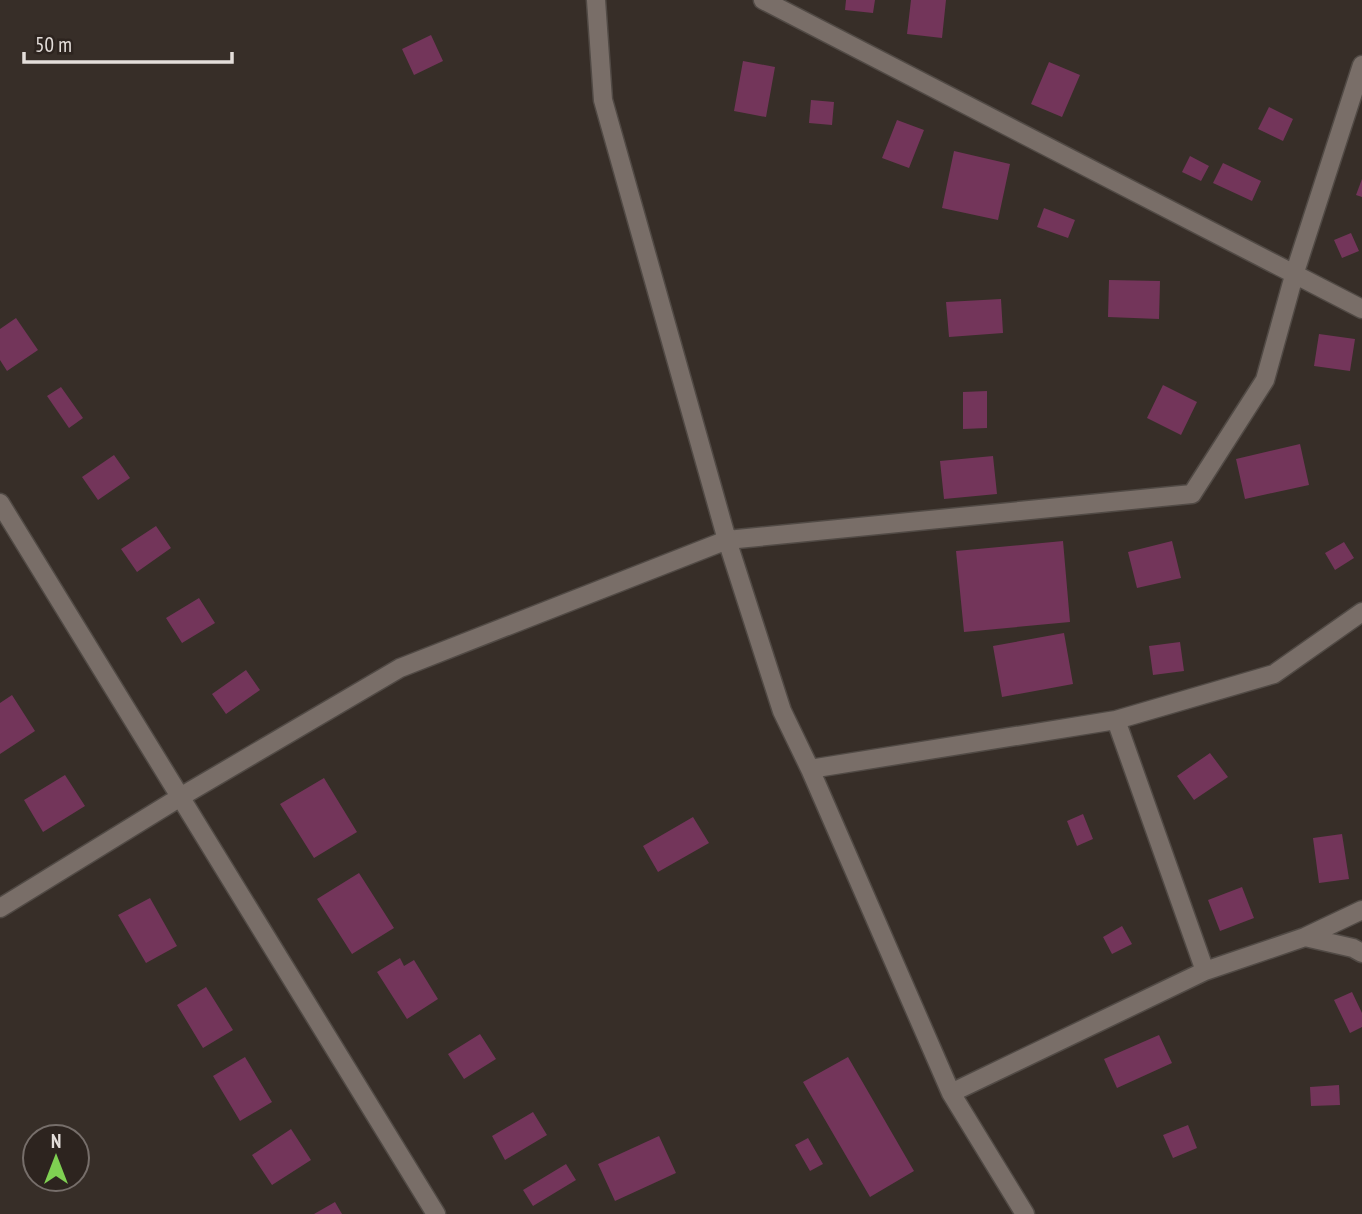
<svg xmlns="http://www.w3.org/2000/svg" width="1362" height="1214" viewBox="0 0 1362 1214" font-family="'PT Sans Narrow',sans-serif">
  <style>
    .building { fill: #73355a }
    .lines { fill: none; stroke-linecap: round; stroke-linejoin: round }
    .minor-casing { stroke: #514a45; stroke-width: 21 }
    .minor { stroke: #796e68; stroke-width: 18 }
  </style>
  <rect width="100%" height="100%" fill="#372e28"/>
  <path class="building" d="M 846,0 L 875,0 L 873,13 L 845,10 Z
    M 911,0 L 946,0 L 942,38 L 907,34 Z
    M 431,35 L 443,61 L 414,75 L 402,49 Z
    M 743,61 L 775,67 L 766,117 L 734,111 Z
    M 1049,62 L 1080,75 L 1062,117 L 1031,104 Z
    M 811,100 L 834,102 L 832,125 L 809,123 Z
    M 1269,107 L 1293,119 L 1283,141 L 1258,129 Z
    M 897,120 L 924,130 L 909,168 L 882,158 Z
    M 954,151 L 1010,164 L 998,220 L 942,208 Z
    M 1190,156 L 1209,166 L 1201,181 L 1182,172 Z
    M 1223,163 L 1261,181 L 1252,201 L 1213,183 Z
    M 1362,179 L 1362,197 L 1356,195 Z
    M 1044,208 L 1075,220 L 1068,238 L 1037,227 Z
    M 1351,233 L 1359,251 L 1342,258 L 1334,240 Z
    M 1109,280 L 1160,281 L 1159,319 L 1108,317 Z
    M 1001,299 L 1003,333 L 949,337 L 946,302 Z
    M 16,318 L 38,350 L 7,371 L 0,360 L 0,329 Z
    M 1319,334 L 1355,339 L 1350,371 L 1314,366 Z
    M 1163,385 L 1197,402 L 1181,435 L 1147,418 Z
    M 61,387 L 83,418 L 69,428 L 47,396 Z
    M 987,391 L 987,428 L 963,429 L 963,392 Z
    M 1300,444 L 1309,485 L 1245,499 L 1236,459 Z
    M 114,455 L 130,478 L 98,500 L 82,477 Z
    M 993,456 L 997,494 L 944,499 L 940,461 Z
    M 156,526 L 171,548 L 137,572 L 121,549 Z
    M 1063,541 L 1070,622 L 964,632 L 956,551 Z
    M 1172,541 L 1181,578 L 1137,588 L 1128,552 Z
    M 1344,542 L 1354,558 L 1335,570 L 1325,553 Z
    M 199,598 L 215,623 L 182,643 L 166,618 Z
    M 1064,633 L 1073,684 L 1002,697 L 993,646 Z
    M 1180,642 L 1184,671 L 1153,675 L 1149,646 Z
    M 246,670 L 260,690 L 226,714 L 212,694 Z
    M 12,695 L 35,731 L 0,754 L 0,703 Z
    M 1210,753 L 1228,777 L 1194,800 L 1177,776 Z
    M 65,775 L 85,806 L 43,832 L 24,800 Z
    M 324,778 L 357,832 L 314,858 L 280,804 Z
    M 1083,814 L 1093,839 L 1077,846 L 1067,821 Z
    M 693,817 L 709,843 L 658,872 L 643,846 Z
    M 1342,834 L 1349,879 L 1319,883 L 1313,838 Z
    M 359,873 L 394,928 L 352,954 L 317,899 Z
    M 1242,887 L 1254,918 L 1220,931 L 1208,900 Z
    M 150,898 L 177,946 L 146,963 L 118,915 Z
    M 1122,926 L 1132,944 L 1112,954 L 1103,937 Z
    M 400,958 L 404,966 L 414,960 L 438,999 L 407,1019 L 377,972 Z
    M 206,987 L 233,1030 L 203,1048 L 177,1005 Z
    M 1352,992 L 1362,1013 L 1362,1027 L 1350,1033 L 1334,1000 Z
    M 480,1034 L 496,1059 L 464,1079 L 448,1054 Z
    M 1159,1035 L 1172,1063 L 1117,1088 L 1104,1059 Z
    M 245,1057 L 272,1102 L 240,1121 L 213,1076 Z
    M 848,1057 L 914,1171 L 870,1197 L 803,1082 Z
    M 1339,1085 L 1340,1105 L 1311,1106 L 1310,1087 Z
    M 533,1112 L 547,1135 L 505,1160 L 492,1136 Z
    M 1188,1125 L 1197,1148 L 1173,1158 L 1163,1135 Z
    M 291,1129 L 311,1160 L 272,1185 L 252,1155 Z
    M 659,1136 L 676,1173 L 615,1201 L 598,1164 Z
    M 808,1138 L 823,1164 L 810,1171 L 795,1145 Z
    M 566,1164 L 576,1180 L 533,1206 L 523,1190 Z
    M 335,1202 L 342,1214 L 314,1214 Z"/>
  <g class="lines">
    <g class="minor-casing">
      <path id="minor" d="M 596,0 L 603,100 L 727,540 L 782,711 L 810,769 L 951,1093 L 1025,1214
        M 763,0 L 1362,309
        M 0,503 L 436,1214
        M 1116,720 L 1205,971
        M 810,769 L 1116,720 L 1274,674 L 1362,612
        M 0,908 L 182,796 L 400,668 L 727,540 L 1192,494 L 1265,380 L 1295,272 L 1362,65
        M 1305,937 L 1353,948 L 1362,953
        M 951,1093 L 1205,971 L 1305,937 L 1362,910"/>
    </g>
    <use href="#minor" class="minor"/>
  </g>
  <g transform="translate(56 1158)"><circle r="33" fill="#2d241f" stroke="#766e6a" stroke-width="2"/>
  <path d="M0-5L12 26L0 18L-12 26Z" fill="#7fd052"/>
  <text y="-10" font-size="19" font-weight="bold" text-anchor="middle" fill="#e4deda">N</text>
  </g>
  <path d="M24 52v10h208v-10" fill="none" stroke="#e4deda" stroke-width="3.5"/>
  <text x="35" y="52" font-size="21" fill="#e4deda" stroke="#2d241f" stroke-width="5" paint-order="stroke">50 m</text>
</svg>
